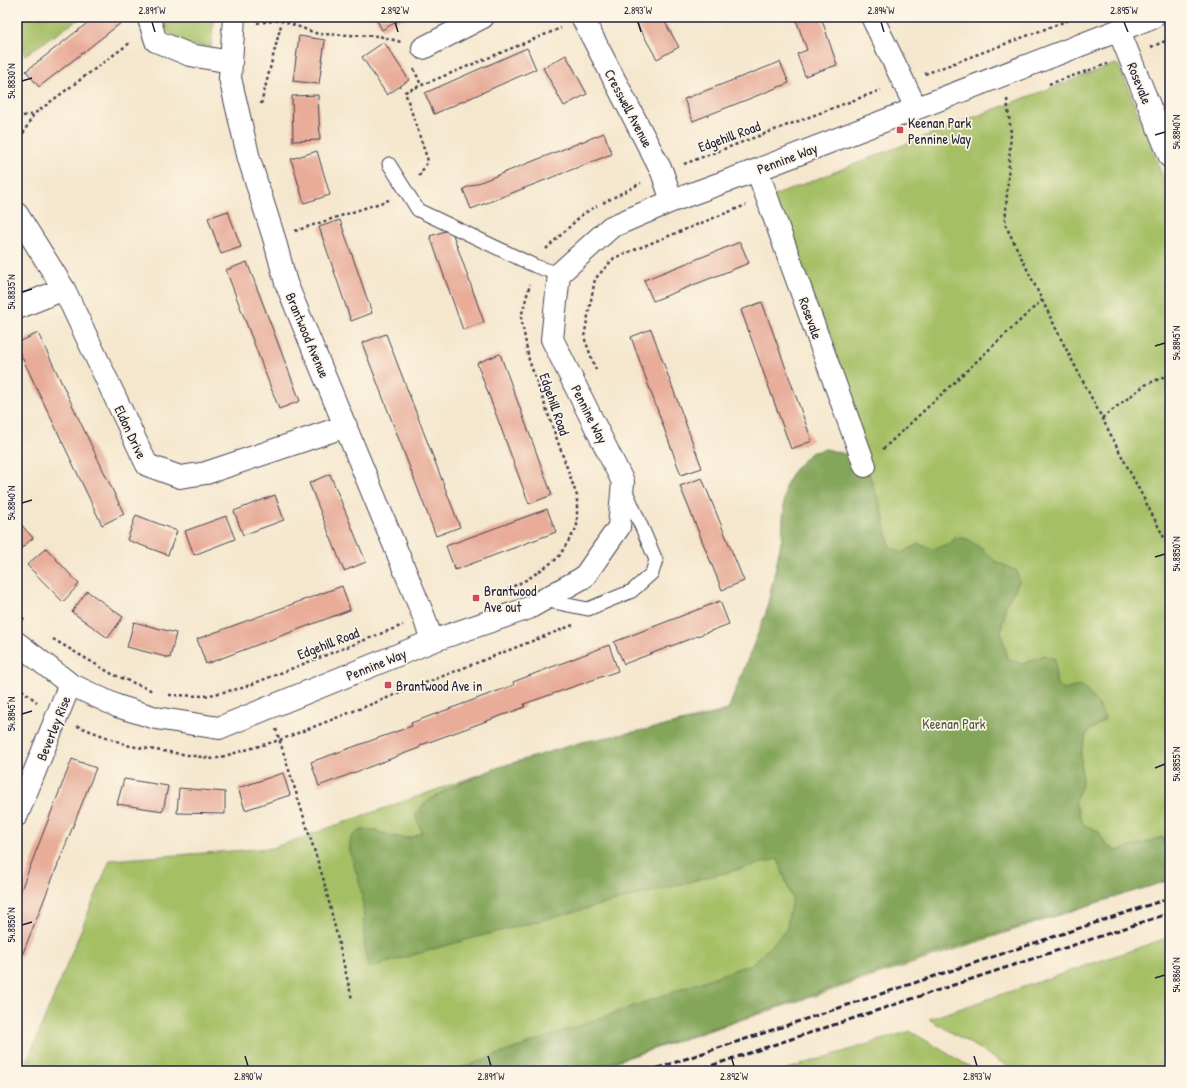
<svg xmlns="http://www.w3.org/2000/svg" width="1187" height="1088" viewBox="0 0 1187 1088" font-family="'Patrick Hand',sans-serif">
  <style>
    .green { fill: #a5bf65; stroke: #647050 }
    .forest { fill: #84a65a; stroke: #53644a }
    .building { fill: #e8ac99 }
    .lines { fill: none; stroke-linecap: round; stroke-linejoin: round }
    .service-casing { stroke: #424051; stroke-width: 15 }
    .minor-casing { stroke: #424051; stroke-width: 24 }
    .path { stroke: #424051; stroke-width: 2.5; stroke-dasharray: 3 3; stroke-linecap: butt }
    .service { stroke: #fff; stroke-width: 13 }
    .minor { stroke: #fff; stroke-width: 22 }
    .rail { stroke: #22223b; stroke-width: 3; stroke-dasharray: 6 3; stroke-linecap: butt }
    .ticks { fill: none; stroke: #22223b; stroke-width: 1.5 }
    .poi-dot { fill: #d1495b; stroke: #fcf5e5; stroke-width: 1.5 }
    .labels { text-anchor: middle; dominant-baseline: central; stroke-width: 3.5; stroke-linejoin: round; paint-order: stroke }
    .street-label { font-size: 14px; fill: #22223b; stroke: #fcf5e5 }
    .poi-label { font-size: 14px; fill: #22223b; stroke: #fcf5e5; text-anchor: start }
    .park-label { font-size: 14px; fill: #50594a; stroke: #fcf5e5 }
    .neatline { fill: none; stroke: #22223b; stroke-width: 1.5 }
    .ticks-label { font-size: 10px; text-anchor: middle; fill: #22223b }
  </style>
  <rect width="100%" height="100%" fill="#fcf5e5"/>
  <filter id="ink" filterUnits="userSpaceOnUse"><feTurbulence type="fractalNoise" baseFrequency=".025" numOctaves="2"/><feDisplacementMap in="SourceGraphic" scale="8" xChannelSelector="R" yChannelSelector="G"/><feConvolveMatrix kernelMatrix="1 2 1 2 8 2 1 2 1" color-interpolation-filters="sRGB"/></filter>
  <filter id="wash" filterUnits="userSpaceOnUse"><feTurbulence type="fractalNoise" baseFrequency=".012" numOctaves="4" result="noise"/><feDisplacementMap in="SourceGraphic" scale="16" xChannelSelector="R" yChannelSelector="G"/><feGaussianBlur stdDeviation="0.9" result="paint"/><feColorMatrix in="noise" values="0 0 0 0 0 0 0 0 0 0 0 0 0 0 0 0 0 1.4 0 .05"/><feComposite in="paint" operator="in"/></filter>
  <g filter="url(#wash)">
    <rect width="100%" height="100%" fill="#f5e7ce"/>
    <path class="green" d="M 17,17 L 82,17 L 25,55 L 17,46 Z
      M 163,17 L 214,17 L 211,47 C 187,45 168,44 163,17 Z
      M 1115,64 L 1119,66 L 1170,195 L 1170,880 L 1102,901 L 587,1071 L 23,1071 L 110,860 L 272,848 L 498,768 L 728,710 L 766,613 L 782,538 L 785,487 L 792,473 L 810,453 L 826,449 L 848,455 L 860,448 L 766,199 L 982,114 Z
      M 1170,937 L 1170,1071 L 1016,1071 L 929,1019 Z
      M 910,1031 L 977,1071 L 781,1071 Z"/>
    <path class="forest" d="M 860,448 L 882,510 L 890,547 L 902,553 L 918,544 L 933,549 L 951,543 L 955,537 L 967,539 L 982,549 L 995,561 L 1017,571 L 1019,582 L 1006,605 L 1001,631 L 1007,658 L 1022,664 L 1044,655 L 1055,659 L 1056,683 L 1064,690 L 1081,685 C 1091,695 1100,705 1105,719 L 1087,733 L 1081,753 L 1082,785 L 1075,801 L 1083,824 L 1099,832 L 1106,845 L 1117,851 L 1163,837 L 1170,862 L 1170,880 L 947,949 L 586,1071 L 452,1071 L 754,963 L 786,930 L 792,899 L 778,859 L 469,939 L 368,968 C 362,944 365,919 362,895 C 360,882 355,869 351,856 C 349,848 348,840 355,834 C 371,819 402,850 422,832 L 416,818 L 416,812 L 431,799 L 450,788 L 499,767 L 582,742 L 700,719 L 728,710 L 766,613 L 782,538 L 785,487 L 792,473 L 810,453 L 826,449 L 848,455 Z"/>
    <g id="blocks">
      <path class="building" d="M 95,17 L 119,17 L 122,22 L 39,87 L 26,71 Z
        M 375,17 L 405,17 L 382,30 Z
        M 633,17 L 662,17 L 679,47 L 657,59 Z
        M 795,17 L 821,17 L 837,65 L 805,76 L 797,54 L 807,50 Z
        M 299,36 L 325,40 L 319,84 L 293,81 Z
        M 384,42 L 409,80 L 387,95 L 362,57 Z
        M 527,48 L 536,69 L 434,114 L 425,93 Z
        M 566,55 L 587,94 L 564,106 L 543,68 Z
        M 780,62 L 789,83 L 693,121 L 684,99 Z
        M 318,95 L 320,140 L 293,141 L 292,96 Z
        M 604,133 L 612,154 L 471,209 L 463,189 Z
        M 317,151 L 330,195 L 304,203 L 291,159 Z
        M 228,211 L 241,247 L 221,254 L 208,218 Z
        M 340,220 L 372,313 L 351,321 L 319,227 Z
        M 451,229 L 484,322 L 463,330 L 430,236 Z
        M 740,242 L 749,263 L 653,301 L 644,280 Z
        M 247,262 L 300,401 L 279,409 L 226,270 Z
        M 762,302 L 812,441 L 791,449 L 741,310 Z
        M 651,329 L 702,468 L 681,475 L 631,337 Z
        M 38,333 L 124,514 L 102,525 L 17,347 L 17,343 Z
        M 386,334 L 460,527 L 436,536 L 362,343 Z
        M 500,354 L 552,495 L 529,504 L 477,363 Z
        M 330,474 L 366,562 L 344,571 L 309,483 Z
        M 702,478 L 744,581 L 722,590 L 680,486 Z
        M 275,495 L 284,520 L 243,535 L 234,511 Z
        M 547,509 L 556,532 L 455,570 L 446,546 Z
        M 136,515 L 177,531 L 168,555 L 127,540 Z
        M 226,516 L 235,539 L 194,555 L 185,531 Z
        M 17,520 L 33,538 L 17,552 Z
        M 46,548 L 79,584 L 63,602 L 27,565 Z
        M 342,586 L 350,610 L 206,664 L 197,639 Z
        M 87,591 L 123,617 L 108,638 L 72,612 Z
        M 720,601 L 729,624 L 624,664 L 614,642 Z
        M 134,622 L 176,633 L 170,658 L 127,647 Z
        M 609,645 L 618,671 L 524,704 L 525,707 L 421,745 L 419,748 L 319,786 L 311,762 L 412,726 L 411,723 L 514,685 L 513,682 Z
        M 72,759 L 96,768 L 21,958 L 17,956 L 17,900 Z
        M 283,773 L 290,795 L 245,810 L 238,788 Z
        M 124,779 L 168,786 L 163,811 L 117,804 Z
        M 179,788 L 225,792 L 225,814 L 177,813 Z"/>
    </g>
  </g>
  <g filter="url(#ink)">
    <use href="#blocks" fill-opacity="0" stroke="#424051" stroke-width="1"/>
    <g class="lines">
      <g class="service-casing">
        <path id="service" d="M 389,164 L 418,210 L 535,266 L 559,274
          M 543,600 L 588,609 L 632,591 L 652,573 L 656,560 L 625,489"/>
      </g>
      <g class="minor-casing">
        <path id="minor" d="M 150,17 L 149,19 L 156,41 L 190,55 L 231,62
          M 234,17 L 230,78 L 249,159 L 274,238 L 286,283 L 424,617 L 432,641
          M 582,17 L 662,172 L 672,201
          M 872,17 L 916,108
          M 1119,31 L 1170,157
          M 423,48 L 483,17
          M 757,170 L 865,466
          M 17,214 L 64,289 L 147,465 L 180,477 L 206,473 L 346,426
          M 17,308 L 64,289
          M 17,643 L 70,684 L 117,706 L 156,718 L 219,728 L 432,641 L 529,608 L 584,577 L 619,527 L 623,482 L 552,339 L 559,274 L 611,227 L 672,201 L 757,170 L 1153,17
          M 17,815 L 70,684"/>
      </g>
      <path class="path" d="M 257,23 L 281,20 L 318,34 L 379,36 L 401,42
        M 1151,47 L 1170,39
        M 414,69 L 421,85
        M 925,74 L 1077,17
        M 1049,84 L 1107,64
        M 1007,99 L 1011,133 L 1005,224 L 1062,341 L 1170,549
        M 261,104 L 283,17
        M 17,117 L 34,114
        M 17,144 L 34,114 L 131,42
        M 684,164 L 881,90
        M 419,176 L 428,161 L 405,92 L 561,28
        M 603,203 L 641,183
        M 295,231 L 389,200
        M 546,249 L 583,214 L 597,206
        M 596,370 L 584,337 L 595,279 L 614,258 L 746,205
        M 1102,418 L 1145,385 L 1170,374
        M 883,449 L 1042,300
        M 508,589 L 528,579 L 558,558 L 577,527 L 577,496 L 529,360 L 521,317 L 530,284
        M 17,614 L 25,620
        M 53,639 L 112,674 L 153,691
        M 17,686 L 37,702
        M 169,695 L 205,696 L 242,688 L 403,625
        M 77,726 L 130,746 L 214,759 L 280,740 L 573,625
        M 276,729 L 324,881 L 352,999"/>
      <use href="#service" class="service"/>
      <use href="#minor" class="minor"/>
      <path class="rail" d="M 649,1071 L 1170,898
        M 695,1071 L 1170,913"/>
    </g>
  </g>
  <path class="ticks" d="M 152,22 L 155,32M 395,22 L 398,32M 638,22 L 641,32M 881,22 L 884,32M 1124,22 L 1128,32M 22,81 L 32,78M 1155,135 L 1165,132M 22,292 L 32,289M 1155,346 L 1165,343M 22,503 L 32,500M 1155,557 L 1165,554M 22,714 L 32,711M 1155,768 L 1165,764M 22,925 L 32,922M 1155,978 L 1165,975M 245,1056 L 248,1066M 488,1056 L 491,1066M 731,1056 L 734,1066M 974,1056 L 977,1066"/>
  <g class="poi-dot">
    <rect x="896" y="126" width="8" height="8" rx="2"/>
    <rect x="472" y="594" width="8" height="8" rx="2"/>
    <rect x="384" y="681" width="8" height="8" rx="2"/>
  </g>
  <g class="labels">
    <g class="street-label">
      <text transform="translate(1140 83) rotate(68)">Rosevale</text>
      <text transform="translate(629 108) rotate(62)">Cresswell Avenue</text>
      <text transform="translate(729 136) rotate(-20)">Edgehill Road</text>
      <text transform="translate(787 158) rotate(-21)">Pennine Way</text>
      <text transform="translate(811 318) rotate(70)">Rosevale</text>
      <text transform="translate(308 335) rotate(67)">Brantwood Avenue</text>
      <text transform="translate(555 404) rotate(71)">Edgehill Road</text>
      <text transform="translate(590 414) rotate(63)">Pennine Way</text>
      <text transform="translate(131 432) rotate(65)">Eldon Drive</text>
      <text transform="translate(328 643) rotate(-21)">Edgehill Road</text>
      <text transform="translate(376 664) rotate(-22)">Pennine Way</text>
      <text transform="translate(53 728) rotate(-68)">Beverley Rise</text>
    </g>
    <g class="poi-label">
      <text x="908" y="122">Keenan Park<tspan x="908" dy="16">Pennine Way</tspan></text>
      <text x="484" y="590">Brantwood<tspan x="484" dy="16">Ave out</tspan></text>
      <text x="396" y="685">Brantwood Ave in</text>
    </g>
    <g class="park-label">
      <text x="954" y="723">Keenan Park</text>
    </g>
  </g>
  <rect width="1187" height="1088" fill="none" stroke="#fcf5e5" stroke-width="44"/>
  <rect x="22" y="22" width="1143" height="1044" class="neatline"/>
  <g class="ticks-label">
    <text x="152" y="14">2.891°W</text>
    <text x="395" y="14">2.892°W</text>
    <text x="638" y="14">2.893°W</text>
    <text x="881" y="14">2.894°W</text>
    <text x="1124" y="14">2.895°W</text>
    <text transform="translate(11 81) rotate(-90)" y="4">54.8830°N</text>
    <text transform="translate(1176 132) rotate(-90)" y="4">54.8840°N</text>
    <text transform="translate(11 292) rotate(-90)" y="4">54.8835°N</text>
    <text transform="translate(1176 343) rotate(-90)" y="4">54.8845°N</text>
    <text transform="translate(11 503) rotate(-90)" y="4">54.8840°N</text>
    <text transform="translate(1176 554) rotate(-90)" y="4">54.8850°N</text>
    <text transform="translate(11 714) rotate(-90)" y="4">54.8845°N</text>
    <text transform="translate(1176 764) rotate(-90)" y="4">54.8855°N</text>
    <text transform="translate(11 925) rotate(-90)" y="4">54.8850°N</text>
    <text transform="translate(1176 975) rotate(-90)" y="4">54.8860°N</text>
    <text x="248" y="1080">2.890°W</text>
    <text x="491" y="1080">2.891°W</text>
    <text x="734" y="1080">2.892°W</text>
    <text x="977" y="1080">2.893°W</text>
  </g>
</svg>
